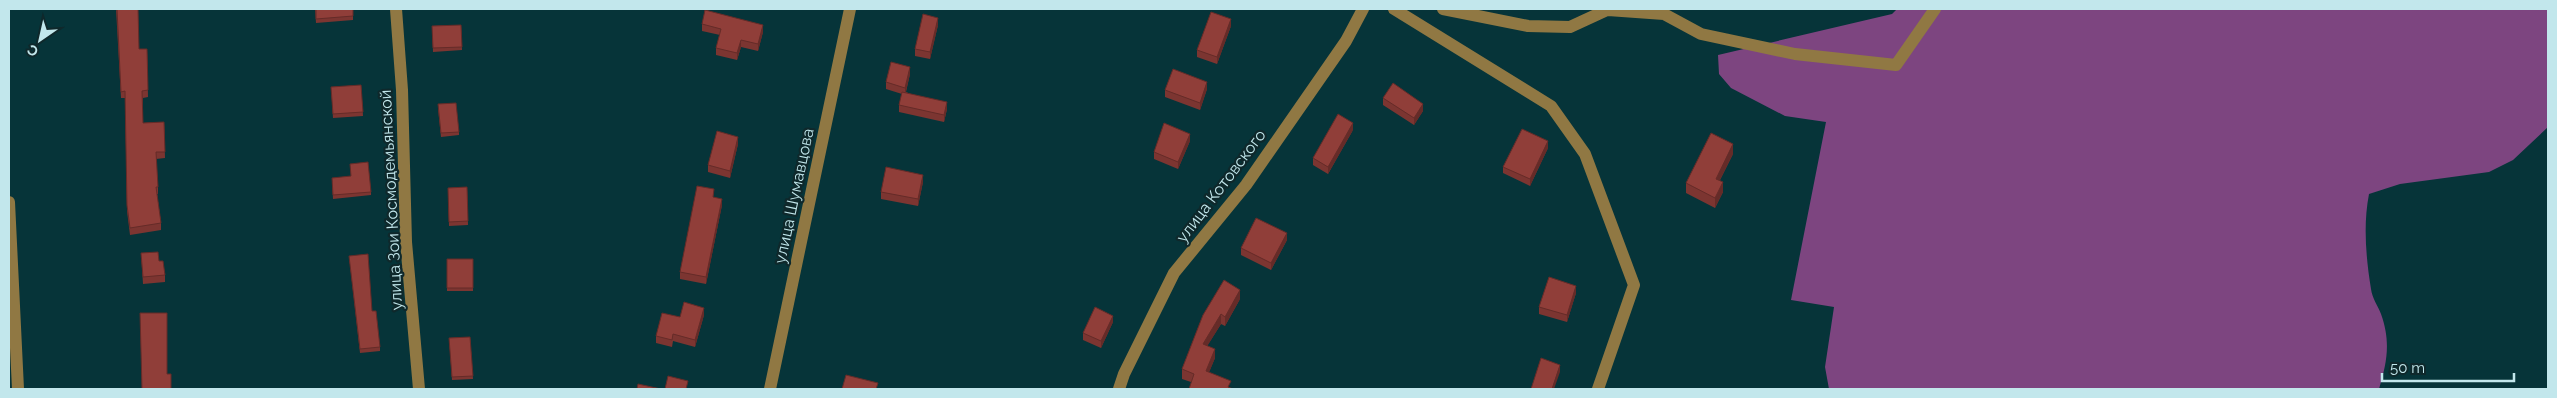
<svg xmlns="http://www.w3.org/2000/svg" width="2557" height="398" viewBox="0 0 2557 398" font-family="Raleway,sans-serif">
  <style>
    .forest { fill: #7d4580 }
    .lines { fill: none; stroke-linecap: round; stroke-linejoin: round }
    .minor { stroke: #907843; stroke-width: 12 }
    .wall { fill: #7c3531 }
    .shaded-wall { fill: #652b28 }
    .building { fill: #903e39; stroke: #652b28 }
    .labels { text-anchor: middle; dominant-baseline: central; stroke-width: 4.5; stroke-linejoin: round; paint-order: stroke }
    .street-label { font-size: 16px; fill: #c2e7ec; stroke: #0f282b }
  </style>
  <rect width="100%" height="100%" fill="#063439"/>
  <path class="forest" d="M 1897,9 L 2548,9 L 2548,127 L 2513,160 L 2489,172 L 2400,184 L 2369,194 C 2363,225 2366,258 2371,289 C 2372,298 2378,306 2381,314 C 2391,342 2387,362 2379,389 L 1829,389 L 1825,367 L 1834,307 L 1791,300 L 1826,122 L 1785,116 L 1731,88 L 1719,74 L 1718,55 L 1892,14 Z"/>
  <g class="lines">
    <path class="minor" d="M 396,9 L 402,90 L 406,242 L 419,389
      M 1394,9 L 1551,106 L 1585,154 L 1634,285 L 1598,389
      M 1443,9 L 1528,26 L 1570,27 L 1609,9
      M 1608,10 L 1664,14 L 1701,34 L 1795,54 L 1896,65 L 1935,9
      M 9,202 L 18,389
      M 770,389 L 850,9
      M 1119,389 L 1124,374 L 1174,273 L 1246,185 L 1346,41 L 1363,9"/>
  </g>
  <path class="wall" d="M 116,9 L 139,49 L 147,49 L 148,97 L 143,98 L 143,123 L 164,122 L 165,158 L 156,159 L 158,187 L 158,194 L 157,194 L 161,223 L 161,230 L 130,235 L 127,211 L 125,98 L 121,98 Z
    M 315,9 L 353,9 L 353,20 L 316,23 Z
    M 702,24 L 763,32 L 758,51 L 741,47 L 737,60 L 716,55 L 716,48 L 720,35 L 702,31 Z
    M 461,25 L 462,50 L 433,52 L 432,26 Z
    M 938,25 L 930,59 L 915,56 L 915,49 Z
    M 1231,26 L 1217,64 L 1197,57 L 1197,50 Z
    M 910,74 L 906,92 L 947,109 L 944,122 L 899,112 L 899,105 L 902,94 L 886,89 L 886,82 Z
    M 361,85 L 363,116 L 333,118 L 331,87 Z
    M 1207,89 L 1200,110 L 1165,97 L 1165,90 Z
    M 1383,98 L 1423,111 L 1414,125 L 1383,105 Z
    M 438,108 L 459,132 L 459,135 L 441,137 Z
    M 1353,130 L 1328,174 L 1313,165 L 1313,158 Z
    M 1190,141 L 1178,169 L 1154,159 L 1154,152 Z
    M 738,144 L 730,178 L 708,172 L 708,165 Z
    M 1548,148 L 1530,186 L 1503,173 L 1503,167 Z
    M 1733,154 L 1720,180 L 1723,192 L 1715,208 L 1686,193 L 1686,183 Z
    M 332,182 L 371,192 L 371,195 L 333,199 Z
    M 923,182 L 918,206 L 881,199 L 881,192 Z
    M 467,187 L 468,225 L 449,226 L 448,188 Z
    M 714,197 L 722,205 L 706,284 L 680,279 L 680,272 Z
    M 1287,240 L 1271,270 L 1241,255 L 1241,248 Z
    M 141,253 L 159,261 L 165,275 L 165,282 L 143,284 Z
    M 349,256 L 372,311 L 380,347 L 380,351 L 360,353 Z
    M 447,259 L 473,259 L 473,291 L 447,291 Z
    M 1576,293 L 1567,322 L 1539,314 L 1539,307 Z
    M 1240,299 L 1225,326 L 1221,324 L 1207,346 L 1215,358 L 1209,372 L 1191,382 L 1182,379 L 1182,369 L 1203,315 Z
    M 704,315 L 695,347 L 673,341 L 672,347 L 656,343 L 656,336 L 680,317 Z
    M 1113,322 L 1101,348 L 1083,340 L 1083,333 Z
    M 470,337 L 473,379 L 452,380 L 449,338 Z"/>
  <path class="shaded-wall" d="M 938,18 L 938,25 L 930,59 L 930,52 Z
    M 1231,19 L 1231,26 L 1217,64 L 1217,57 Z
    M 763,25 L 763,32 L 758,51 L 758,44 Z
    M 741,40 L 741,47 L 737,60 L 737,53 Z
    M 910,67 L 910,74 L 905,95 L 905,88 Z
    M 1207,82 L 1207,89 L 1200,110 L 1200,103 Z
    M 947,102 L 947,109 L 944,122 L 944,115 Z
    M 1423,104 L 1423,111 L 1414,125 L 1414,118 Z
    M 1353,123 L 1353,130 L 1328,174 L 1328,167 Z
    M 1190,134 L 1190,141 L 1178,169 L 1178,162 Z
    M 738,137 L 738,144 L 730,178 L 730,171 Z
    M 1548,141 L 1548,148 L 1530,186 L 1530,179 Z
    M 1733,144 L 1733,154 L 1716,188 L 1716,179 Z
    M 923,175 L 923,182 L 918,206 L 918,199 Z
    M 1723,182 L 1723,192 L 1715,208 L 1715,198 Z
    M 722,199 L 722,205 L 706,284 L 706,277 Z
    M 1287,233 L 1287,240 L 1271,270 L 1271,263 Z
    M 1576,286 L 1576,293 L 1567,322 L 1567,315 Z
    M 1240,290 L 1240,299 L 1225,326 L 1225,317 Z
    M 704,308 L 704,315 L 695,347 L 695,340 Z
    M 1221,314 L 1221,324 L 1203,353 L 1203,344 Z
    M 1113,316 L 1113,322 L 1101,348 L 1101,341 Z
    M 1215,349 L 1215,358 L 1206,380 L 1206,371 Z
    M 1560,365 L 1560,372 L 1554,389 L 1552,389 Z"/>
  <path class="building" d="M 117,9 L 138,9 L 139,49 L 147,49 L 148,90 L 142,91 L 143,123 L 164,122 L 165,152 L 156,152 L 158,187 L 156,187 L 161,223 L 130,228 L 127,205 L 125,91 L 121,92 Z
    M 316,9 L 353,9 L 353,16 L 316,19 Z
    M 705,10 L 763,25 L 758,44 L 741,40 L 737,53 L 716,48 L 721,29 L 702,24 Z
    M 1211,12 L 1231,19 L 1217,57 L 1197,50 Z
    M 923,14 L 938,18 L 930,52 L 915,49 Z
    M 461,25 L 462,47 L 433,48 L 432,26 Z
    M 891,62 L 910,67 L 905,88 L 886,82 Z
    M 1173,69 L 1207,82 L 1200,103 L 1165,90 Z
    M 1393,83 L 1423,104 L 1414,118 L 1383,98 Z
    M 361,85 L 363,112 L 333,114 L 331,87 Z
    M 902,92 L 947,102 L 944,115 L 899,105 Z
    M 456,103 L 459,132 L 441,133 L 438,104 Z
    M 1338,114 L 1353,123 L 1328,167 L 1313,158 Z
    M 1164,123 L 1190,134 L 1178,162 L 1154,152 Z
    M 1522,129 L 1548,141 L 1530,179 L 1503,167 Z
    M 717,131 L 738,137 L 730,171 L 708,165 Z
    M 1711,133 L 1733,144 L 1716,179 L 1723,182 L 1715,198 L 1686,183 Z
    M 368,162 L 371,192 L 333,195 L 332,178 L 351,176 L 350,164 Z
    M 886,167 L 923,175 L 918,199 L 881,192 Z
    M 697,186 L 714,189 L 713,197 L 722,199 L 706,277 L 680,272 Z
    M 467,187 L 468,221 L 449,222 L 448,188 Z
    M 1256,218 L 1287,233 L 1271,263 L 1241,248 Z
    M 158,252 L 159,261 L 163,261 L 165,275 L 143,277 L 141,253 Z
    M 368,254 L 372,311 L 376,311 L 380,347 L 360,349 L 349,256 Z
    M 447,259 L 473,259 L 473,288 L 447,288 Z
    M 1549,277 L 1576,286 L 1567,315 L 1539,307 Z
    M 1224,280 L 1240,290 L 1225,317 L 1221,314 L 1203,344 L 1215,349 L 1206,371 L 1231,381 L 1228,387 L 1233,389 L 1189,389 L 1194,374 L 1182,369 L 1203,315 Z
    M 684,302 L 704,308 L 695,340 L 673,334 L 672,340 L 656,336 L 662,313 L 680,317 Z
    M 1095,307 L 1113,316 L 1101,341 L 1083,333 Z
    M 140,313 L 167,313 L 167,374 L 171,374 L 171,389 L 142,389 Z
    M 470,337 L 473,376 L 452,377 L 449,338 Z
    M 1541,358 L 1560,365 L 1552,389 L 1531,389 Z
    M 846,375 L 878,383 L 876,389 L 842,389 Z
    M 668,376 L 688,381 L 686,389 L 665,389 Z
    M 638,384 L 661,389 L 637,389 Z"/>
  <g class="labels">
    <g class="street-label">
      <text transform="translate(1221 186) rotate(-53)">улица Котовского</text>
      <text transform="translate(794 196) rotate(-78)">улица Шумавцова</text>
      <text transform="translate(391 200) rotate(-93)">улица Зои Космодемьянской</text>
    </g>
  </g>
  <rect width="2557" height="398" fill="none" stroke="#c2e7ec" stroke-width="20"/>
  <g transform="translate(40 40) rotate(214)" stroke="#0f282b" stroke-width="4" paint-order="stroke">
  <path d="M0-4L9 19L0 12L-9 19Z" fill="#c2e7ec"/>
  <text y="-8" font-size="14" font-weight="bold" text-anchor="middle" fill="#c2e7ec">С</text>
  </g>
  <path d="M2382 373v8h132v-8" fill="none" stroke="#c2e7ec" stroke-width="2.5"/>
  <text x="2390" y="373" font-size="15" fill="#c2e7ec" stroke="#0f282b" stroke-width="4" paint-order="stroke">50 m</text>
</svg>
